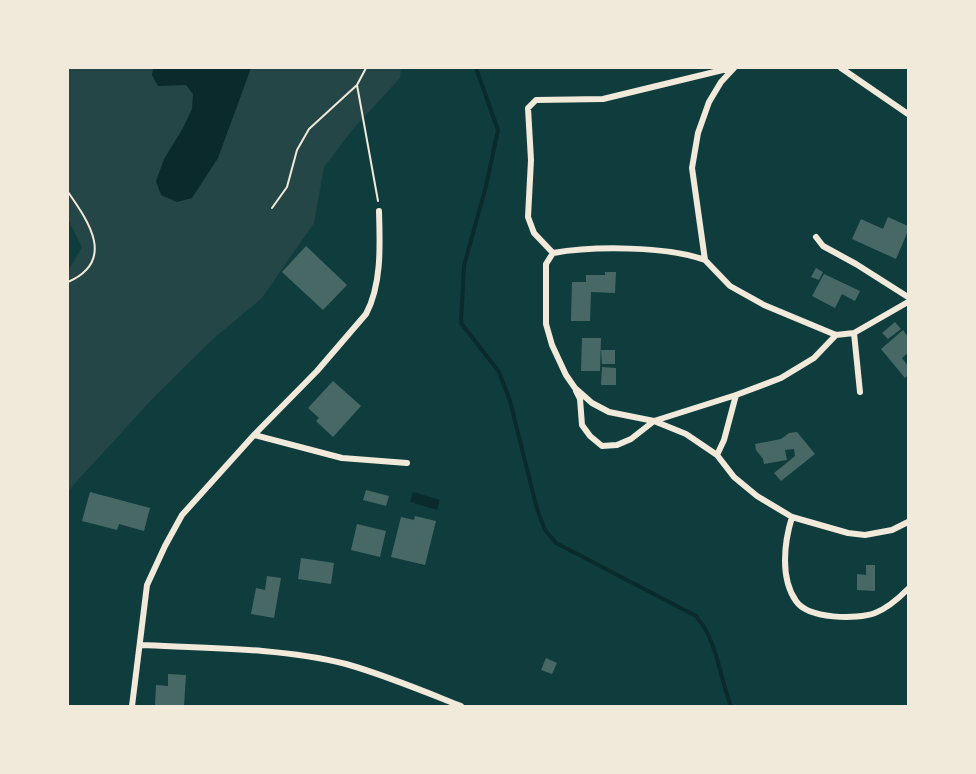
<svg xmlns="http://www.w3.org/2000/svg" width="976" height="774" viewBox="0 0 976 774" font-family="'Space Grotesk',sans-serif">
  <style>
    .green { fill: #244646 }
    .water { fill: #0a2a2b }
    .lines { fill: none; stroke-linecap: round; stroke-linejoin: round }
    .stream { stroke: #0a2a2b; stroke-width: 4 }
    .building { fill: #486865 }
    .path { stroke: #f1e9da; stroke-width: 2 }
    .minor { stroke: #f1e9da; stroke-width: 6 }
  </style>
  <rect width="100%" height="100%" fill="#0f3d3e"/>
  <path class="green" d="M 68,68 L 401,68 L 400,78 L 353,129 L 324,167 L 314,223 L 262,298 L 214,338 L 154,397 L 68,491 L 68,271 L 82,247 L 68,219 Z"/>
  <path class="water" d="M 153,68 L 251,68 L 218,158 L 192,198 L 177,202 L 161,195 L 156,181 L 164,159 L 183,128 L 192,109 L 193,94 L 186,85 L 158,86 L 152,75 Z
    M 413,492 L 440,500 L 437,510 L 410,502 Z"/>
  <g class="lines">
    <path class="stream" d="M 476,68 L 498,130 L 486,186 L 464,266 L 461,323 L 499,372 L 510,401 L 537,509 L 545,530 L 556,543 L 696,616 C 718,642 719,676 731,706"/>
  </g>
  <path class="building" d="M 888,217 L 908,226 L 908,231 L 896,259 L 852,239 L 861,219 L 883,229 Z
    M 306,246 L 347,285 L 323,310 L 282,272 Z
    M 816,268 L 823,272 L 819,280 L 811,277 Z
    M 605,272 L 616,272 L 615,293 L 591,292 L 590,321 L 571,321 L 572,282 L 586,282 L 586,275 L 605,275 Z
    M 824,274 L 860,291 L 855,301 L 842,294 L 835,308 L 812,296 Z
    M 895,322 L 901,329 L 888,339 L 882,333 Z
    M 903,330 L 908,337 L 908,353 L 902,358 L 908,366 L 908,375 L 905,378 L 881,349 Z
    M 582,338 L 601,338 L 600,371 L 581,371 Z
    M 601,350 L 615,350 L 615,364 L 602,364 Z
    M 602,367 L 616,368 L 616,385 L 601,385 Z
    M 333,381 L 361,406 L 333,437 L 316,421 L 319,418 L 308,408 Z
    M 797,432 L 815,454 L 781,481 L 774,473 L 795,456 L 794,449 L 785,450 L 787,460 L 764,464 L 763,459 L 756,450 L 755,444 L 781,439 L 789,433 Z
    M 366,490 L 389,496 L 386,506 L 363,500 Z
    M 90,492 L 150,508 L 144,531 L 119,524 L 117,530 L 82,521 Z
    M 415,516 L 436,521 L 425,565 L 391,557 L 401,517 L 414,520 Z
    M 357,524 L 386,531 L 380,557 L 351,550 Z
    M 301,558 L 334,563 L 331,584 L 298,579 Z
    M 866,565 L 875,565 L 875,591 L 857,590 L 857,574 L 866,575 Z
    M 267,576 L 281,578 L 274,618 L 251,614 L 256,588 L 265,590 Z
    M 546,658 L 557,663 L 552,674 L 541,670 Z
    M 168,674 L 186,675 L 184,706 L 155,706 L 156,685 L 168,686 Z"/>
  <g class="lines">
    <path class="path" d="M 357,85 L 378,201
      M 68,192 C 89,222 116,261 68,282
      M 272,208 L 287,187 L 297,150 L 309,129 L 357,85 L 366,68"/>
    <path class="minor" d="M 734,68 L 721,82 L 709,102 L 698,133 L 692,168 L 705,260 L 730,286 L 764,305 L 836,335 L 854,333 L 908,302
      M 841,68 L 908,114
      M 816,237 L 823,246 L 856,264 L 908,297
      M 553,253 L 534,233 L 528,217 L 531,160 L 528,108 L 536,100 L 603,99 L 731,68
      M 705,260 C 667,246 593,246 553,253 L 546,264 L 546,324 L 552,345 L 566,375 L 575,388 L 592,403 L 609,412 L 654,421 L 686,434 L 717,455 L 734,477 L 757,496 L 792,517 L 848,533 L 865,535 L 892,530 L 908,522
      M 854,333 L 860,392
      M 576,391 L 580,399 L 582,425 L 590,436 L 602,446 L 617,445 L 631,439 L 654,421 L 736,395 L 781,378 L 814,358 L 836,335
      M 254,435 L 342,458 L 407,463
      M 717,455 L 724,440 L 736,395
      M 792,517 C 784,543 780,578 796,601 C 808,619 857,620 875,613 C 888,608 898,599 908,589
      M 141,645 C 206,648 283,648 346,664 C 385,675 423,691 461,706
      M 132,706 L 147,585 L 165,546 L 182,515 L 254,435 L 317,371 L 366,314 C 382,284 380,244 379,211"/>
  </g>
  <rect width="976" height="774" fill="none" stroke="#f1e9da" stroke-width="138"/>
</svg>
